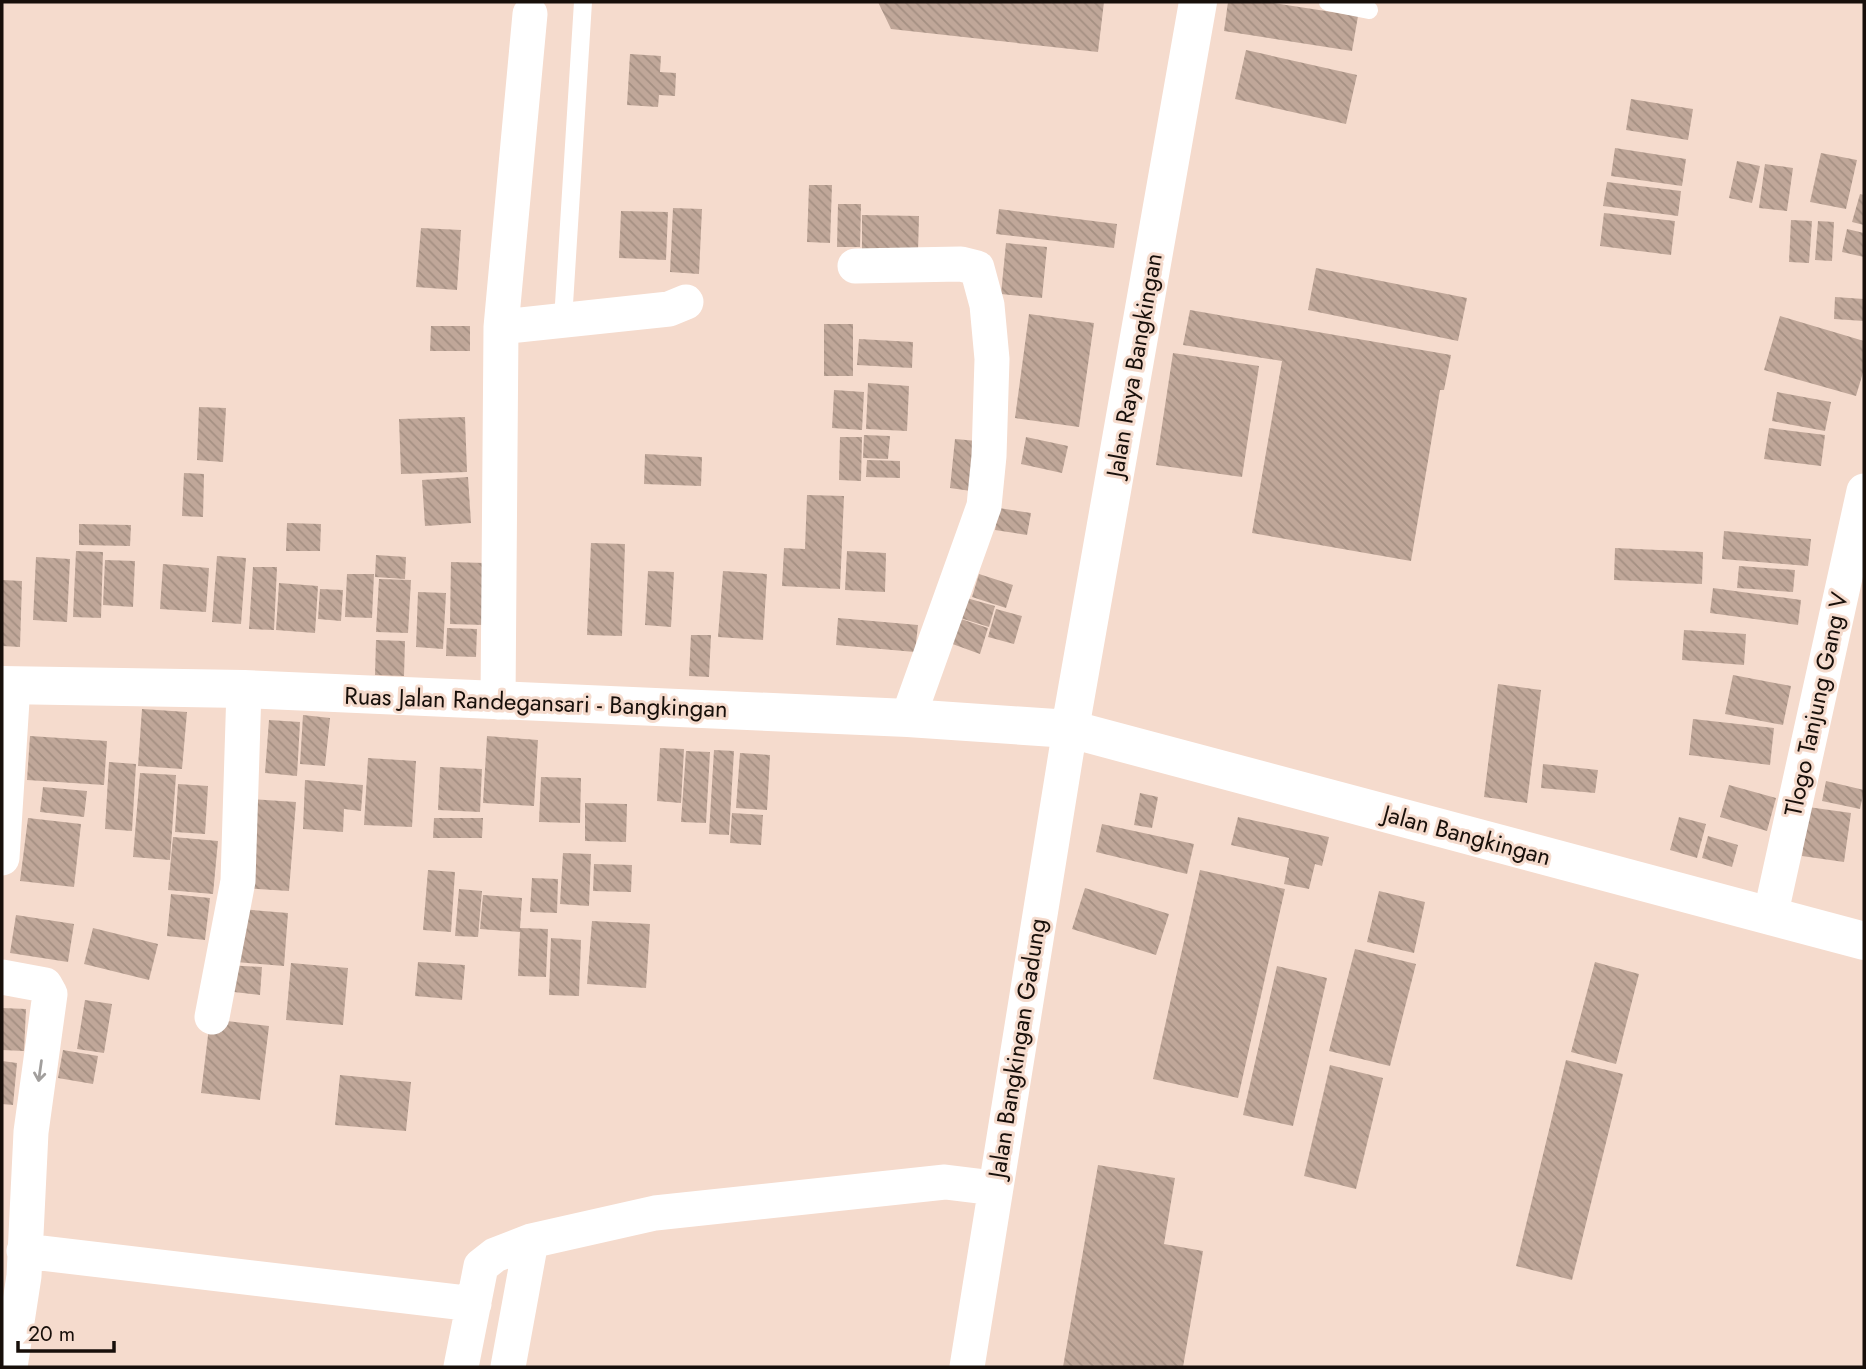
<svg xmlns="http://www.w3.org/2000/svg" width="1866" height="1369" viewBox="0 0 1866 1369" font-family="Jost,sans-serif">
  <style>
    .building { fill: url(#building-back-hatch) }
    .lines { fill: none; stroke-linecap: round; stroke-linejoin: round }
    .lane { stroke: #fff; stroke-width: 18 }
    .street { stroke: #fff; stroke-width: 35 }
    .secondary { stroke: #fff; stroke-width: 38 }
    .oneway { stroke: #a29f9d }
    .labels { text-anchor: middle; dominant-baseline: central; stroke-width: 6; stroke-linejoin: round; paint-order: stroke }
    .street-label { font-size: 24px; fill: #170f0a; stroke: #f5dbcd }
  </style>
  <defs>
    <pattern id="building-back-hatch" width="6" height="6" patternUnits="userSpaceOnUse" patternTransform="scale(1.75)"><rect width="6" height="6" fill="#c0a799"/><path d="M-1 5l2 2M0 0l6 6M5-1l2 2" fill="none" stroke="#a48f82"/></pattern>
  </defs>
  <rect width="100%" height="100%" fill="#f5dbcd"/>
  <path class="building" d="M 878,2 L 1104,2 L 1098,52 L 891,29 Z
    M 1228,2 L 1266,2 L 1358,16 L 1352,51 L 1224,31 Z
    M 1246,50 L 1357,75 L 1346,124 L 1235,99 Z
    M 630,54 L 661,56 L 660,72 L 676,73 L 675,96 L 659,95 L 658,107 L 627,105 Z
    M 1631,99 L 1693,109 L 1688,140 L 1626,130 Z
    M 1615,148 L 1686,159 L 1682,186 L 1611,176 Z
    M 1821,153 L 1857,160 L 1846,209 L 1810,202 Z
    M 1737,161 L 1760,166 L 1752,203 L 1729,198 Z
    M 1765,164 L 1793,168 L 1787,211 L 1759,208 Z
    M 1607,182 L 1681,191 L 1678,216 L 1603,206 Z
    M 809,185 L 832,185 L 830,243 L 807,242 Z
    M 1860,194 L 1864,195 L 1864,225 L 1852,222 Z
    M 838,204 L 861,204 L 860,247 L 837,247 Z
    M 673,208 L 702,209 L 699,274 L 670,272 Z
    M 999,209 L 1117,224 L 1114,248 L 996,234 Z
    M 621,211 L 668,212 L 666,260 L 619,258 Z
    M 1604,213 L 1675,221 L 1671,255 L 1600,246 Z
    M 862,215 L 919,216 L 918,252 L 862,251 Z
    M 1791,220 L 1812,221 L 1809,263 L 1789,262 Z
    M 1818,221 L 1834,222 L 1832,261 L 1815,260 Z
    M 421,228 L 461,230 L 457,290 L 416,287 Z
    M 1847,229 L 1864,233 L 1864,257 L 1842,252 Z
    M 1006,243 L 1047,247 L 1042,298 L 1001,294 Z
    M 1316,268 L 1467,298 L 1458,341 L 1308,310 Z
    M 1835,297 L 1864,299 L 1864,321 L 1834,319 Z
    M 1190,310 L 1451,355 L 1444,390 L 1440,390 L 1411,561 L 1252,533 L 1282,361 L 1183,345 Z
    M 1029,314 L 1094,323 L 1079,427 L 1015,418 Z
    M 1780,316 L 1864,341 L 1864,369 L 1856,396 L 1764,370 Z
    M 824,324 L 853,324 L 853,376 L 824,376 Z
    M 431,326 L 470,326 L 470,351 L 430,351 Z
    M 859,339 L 913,342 L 912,368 L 857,365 Z
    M 1173,353 L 1259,366 L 1242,477 L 1156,465 Z
    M 868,383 L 909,386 L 907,431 L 866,429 Z
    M 834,390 L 864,392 L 862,430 L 832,428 Z
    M 1777,392 L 1831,402 L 1825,431 L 1772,421 Z
    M 199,407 L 226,408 L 223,462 L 197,460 Z
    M 465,417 L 467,472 L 401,474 L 399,419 Z
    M 1769,428 L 1825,435 L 1821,466 L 1764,459 Z
    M 864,435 L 890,436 L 888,459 L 863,458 Z
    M 840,437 L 862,437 L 861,481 L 839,480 Z
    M 1026,437 L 1068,446 L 1062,473 L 1021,464 Z
    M 955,439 L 977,441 L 971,491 L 950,488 Z
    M 645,454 L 702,457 L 701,486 L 644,484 Z
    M 867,460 L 900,461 L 900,478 L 866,477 Z
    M 184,473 L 204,474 L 203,517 L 182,516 Z
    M 468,477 L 471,523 L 425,526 L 422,480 Z
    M 807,495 L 844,496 L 840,589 L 782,586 L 784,548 L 805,549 Z
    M 999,508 L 1031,513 L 1027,535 L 995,530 Z
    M 287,523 L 321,524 L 320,551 L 286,551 Z
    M 79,524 L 131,525 L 130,546 L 79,545 Z
    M 1724,531 L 1811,539 L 1808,566 L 1722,559 Z
    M 591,543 L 625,544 L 622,636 L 587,635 Z
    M 1615,548 L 1703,552 L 1702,584 L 1614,580 Z
    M 76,551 L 103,552 L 101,618 L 73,617 Z
    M 847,551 L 886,553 L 885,592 L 845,590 Z
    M 376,555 L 406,557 L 405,579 L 375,577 Z
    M 217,556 L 246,558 L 241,624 L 212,622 Z
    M 36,557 L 70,559 L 67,622 L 33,620 Z
    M 105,560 L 135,561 L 133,607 L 103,605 Z
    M 451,562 L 485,563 L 484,625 L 450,624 Z
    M 163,564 L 209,568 L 206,612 L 160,609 Z
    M 1739,566 L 1795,570 L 1793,592 L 1737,588 Z
    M 253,567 L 277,567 L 274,630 L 249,629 Z
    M 648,571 L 674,572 L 671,627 L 645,625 Z
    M 723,571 L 767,574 L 763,640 L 718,637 Z
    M 347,574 L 374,574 L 372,618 L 345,617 Z
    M 979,574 L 1013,585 L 1006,608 L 972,597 Z
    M 379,579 L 411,580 L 408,633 L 376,632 Z
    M 2,580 L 22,581 L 20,647 L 2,646 Z
    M 279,583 L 318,586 L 315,633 L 276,630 Z
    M 1713,588 L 1801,600 L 1798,625 L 1710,613 Z
    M 320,589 L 343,590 L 341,621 L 318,619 Z
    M 418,592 L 446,593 L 443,649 L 416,647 Z
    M 963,597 L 995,606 L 989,627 L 957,617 Z
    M 996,609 L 1022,616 L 1014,644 L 988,637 Z
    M 955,617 L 988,628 L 980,654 L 947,642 Z
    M 838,618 L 918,625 L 915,652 L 836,645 Z
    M 447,628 L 477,629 L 476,657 L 446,656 Z
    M 1684,630 L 1746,634 L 1744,665 L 1682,660 Z
    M 691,635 L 711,635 L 709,677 L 689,676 Z
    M 376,640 L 405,641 L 404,676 L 375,675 Z
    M 1733,675 L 1791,686 L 1783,725 L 1725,714 Z
    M 1498,684 L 1541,690 L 1527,803 L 1484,797 Z
    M 142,709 L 187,712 L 182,769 L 138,766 Z
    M 303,715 L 330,718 L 325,766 L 300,764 Z
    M 1693,719 L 1774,728 L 1770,765 L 1689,755 Z
    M 269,720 L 300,722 L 297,776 L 265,773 Z
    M 30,736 L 107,741 L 104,785 L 27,780 Z
    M 487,736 L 538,740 L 534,806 L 483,803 Z
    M 660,748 L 684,749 L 681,803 L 657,801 Z
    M 714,750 L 734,751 L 729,835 L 709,834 Z
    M 686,751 L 710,752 L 706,823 L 681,822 Z
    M 740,753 L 770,755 L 767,810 L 736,808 Z
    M 368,758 L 416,761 L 412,827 L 364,825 Z
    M 109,762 L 136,764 L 132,831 L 105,829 Z
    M 1543,764 L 1598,770 L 1595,793 L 1541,788 Z
    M 440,767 L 482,769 L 480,812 L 438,810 Z
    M 140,773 L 176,775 L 170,860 L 133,857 Z
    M 541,777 L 581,778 L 580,823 L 539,822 Z
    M 305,780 L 363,785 L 361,811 L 344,809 L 343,832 L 303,829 Z
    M 1826,781 L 1864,790 L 1860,809 L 1822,801 Z
    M 178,784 L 208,786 L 205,834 L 175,832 Z
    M 1729,785 L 1776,798 L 1767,831 L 1720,817 Z
    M 43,787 L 87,791 L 84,817 L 40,812 Z
    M 1140,793 L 1158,797 L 1152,828 L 1134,825 Z
    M 249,799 L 296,802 L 289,891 L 243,888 Z
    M 585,803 L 627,804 L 626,842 L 585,841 Z
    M 1808,807 L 1851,813 L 1844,862 L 1802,856 Z
    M 732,813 L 763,815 L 761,845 L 730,843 Z
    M 1238,817 L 1329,837 L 1322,866 L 1315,864 L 1309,889 L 1284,884 L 1289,858 L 1231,845 Z
    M 1679,817 L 1706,824 L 1697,858 L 1670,850 Z
    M 28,818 L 81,824 L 74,887 L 20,881 Z
    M 434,818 L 483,818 L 482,838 L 433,838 Z
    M 1102,824 L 1194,844 L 1187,874 L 1096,852 Z
    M 1708,836 L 1738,845 L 1732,867 L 1702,858 Z
    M 173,837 L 218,841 L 213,894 L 168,890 Z
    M 563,853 L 591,854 L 589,906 L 560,904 Z
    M 594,864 L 632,865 L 631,892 L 593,891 Z
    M 428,870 L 455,872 L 451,932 L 423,930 Z
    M 1200,870 L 1285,889 L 1238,1098 L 1153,1079 Z
    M 532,878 L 558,879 L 557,913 L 530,912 Z
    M 1085,888 L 1169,914 L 1156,955 L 1072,929 Z
    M 459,889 L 482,891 L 478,937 L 455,936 Z
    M 1379,891 L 1425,902 L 1414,953 L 1367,942 Z
    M 171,894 L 210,898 L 205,940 L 167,936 Z
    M 483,895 L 522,898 L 520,928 L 548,929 L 546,977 L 518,976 L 520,932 L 480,929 Z
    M 240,909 L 288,913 L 284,966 L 236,962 Z
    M 16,915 L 74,924 L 68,962 L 10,953 Z
    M 592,921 L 650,924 L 646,988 L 587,984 Z
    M 93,928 L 158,944 L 149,980 L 84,964 Z
    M 551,938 L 581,940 L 579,996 L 549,995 Z
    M 1355,949 L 1416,964 L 1390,1066 L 1329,1051 Z
    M 418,962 L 465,965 L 462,1000 L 415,996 Z
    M 1595,962 L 1639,974 L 1616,1064 L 1571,1052 Z
    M 291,963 L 348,968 L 343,1025 L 286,1020 Z
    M 227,965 L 262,967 L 260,995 L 225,991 Z
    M 1277,966 L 1327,978 L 1293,1126 L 1243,1115 Z
    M 85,1000 L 112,1004 L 104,1053 L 77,1049 Z
    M 2,1008 L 26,1009 L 24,1051 L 2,1050 Z
    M 210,1019 L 269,1026 L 260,1100 L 201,1093 Z
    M 63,1050 L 98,1056 L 93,1084 L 58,1078 Z
    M 1566,1060 L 1623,1074 L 1572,1280 L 1516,1266 Z
    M 2,1061 L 17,1063 L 13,1105 L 2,1104 Z
    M 1330,1065 L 1383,1078 L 1356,1189 L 1304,1176 Z
    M 340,1075 L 411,1082 L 406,1131 L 335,1125 Z
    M 1098,1165 L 1175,1178 L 1164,1244 L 1203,1251 L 1183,1367 L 1063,1367 Z"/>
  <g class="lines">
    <path class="lane" d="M 1328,2 L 1369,10
      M 563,320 L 583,2"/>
    <path class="street" d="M 855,266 L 961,264 L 977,268 L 987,305 L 992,359 L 989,456 L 984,506 L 908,718
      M 501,327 L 669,309 L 686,302
      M 498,702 L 501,327 L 530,14
      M 2,858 L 13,685
      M 1770,917 L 1864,491
      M 2,977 L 45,985 L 50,994 L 31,1132 L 24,1276 L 10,1367
      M 212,1017 L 238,881 L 244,689
      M 24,1251 L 474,1304
      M 461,1367 L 481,1266 L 495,1255 L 531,1241 L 655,1213 L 945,1182 L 994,1188
      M 508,1367 L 531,1241
      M 967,1367 L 1070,729"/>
    <path class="secondary" d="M 2,685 L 244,689 L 908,718 L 1070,729 L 1864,941
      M 1070,729 L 1198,2"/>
  </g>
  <defs><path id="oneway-shaft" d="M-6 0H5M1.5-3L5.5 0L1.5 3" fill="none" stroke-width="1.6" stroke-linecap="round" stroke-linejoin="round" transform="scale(1.75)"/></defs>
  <use class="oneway" href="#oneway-shaft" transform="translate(40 1071) rotate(98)"/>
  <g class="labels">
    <g class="street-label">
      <text transform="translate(1134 365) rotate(-80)">Jalan Raya Bangkingan</text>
      <text transform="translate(536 702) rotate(2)">Ruas Jalan Randegansari - Bangkingan</text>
      <text transform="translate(1816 704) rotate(-78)">Tlogo Tanjung Gang V</text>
      <text transform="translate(1467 835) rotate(15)">Jalan Bangkingan</text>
      <text transform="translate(1017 1048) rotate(-81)">Jalan Bangkingan Gadung</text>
    </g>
  </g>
  <rect width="1866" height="1369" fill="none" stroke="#170f0a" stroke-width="7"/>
  <path d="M18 1341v10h96v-10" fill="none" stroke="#170f0a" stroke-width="3.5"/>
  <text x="28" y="1341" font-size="21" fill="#170f0a" stroke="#f5dbcd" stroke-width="5" paint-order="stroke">20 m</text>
</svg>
